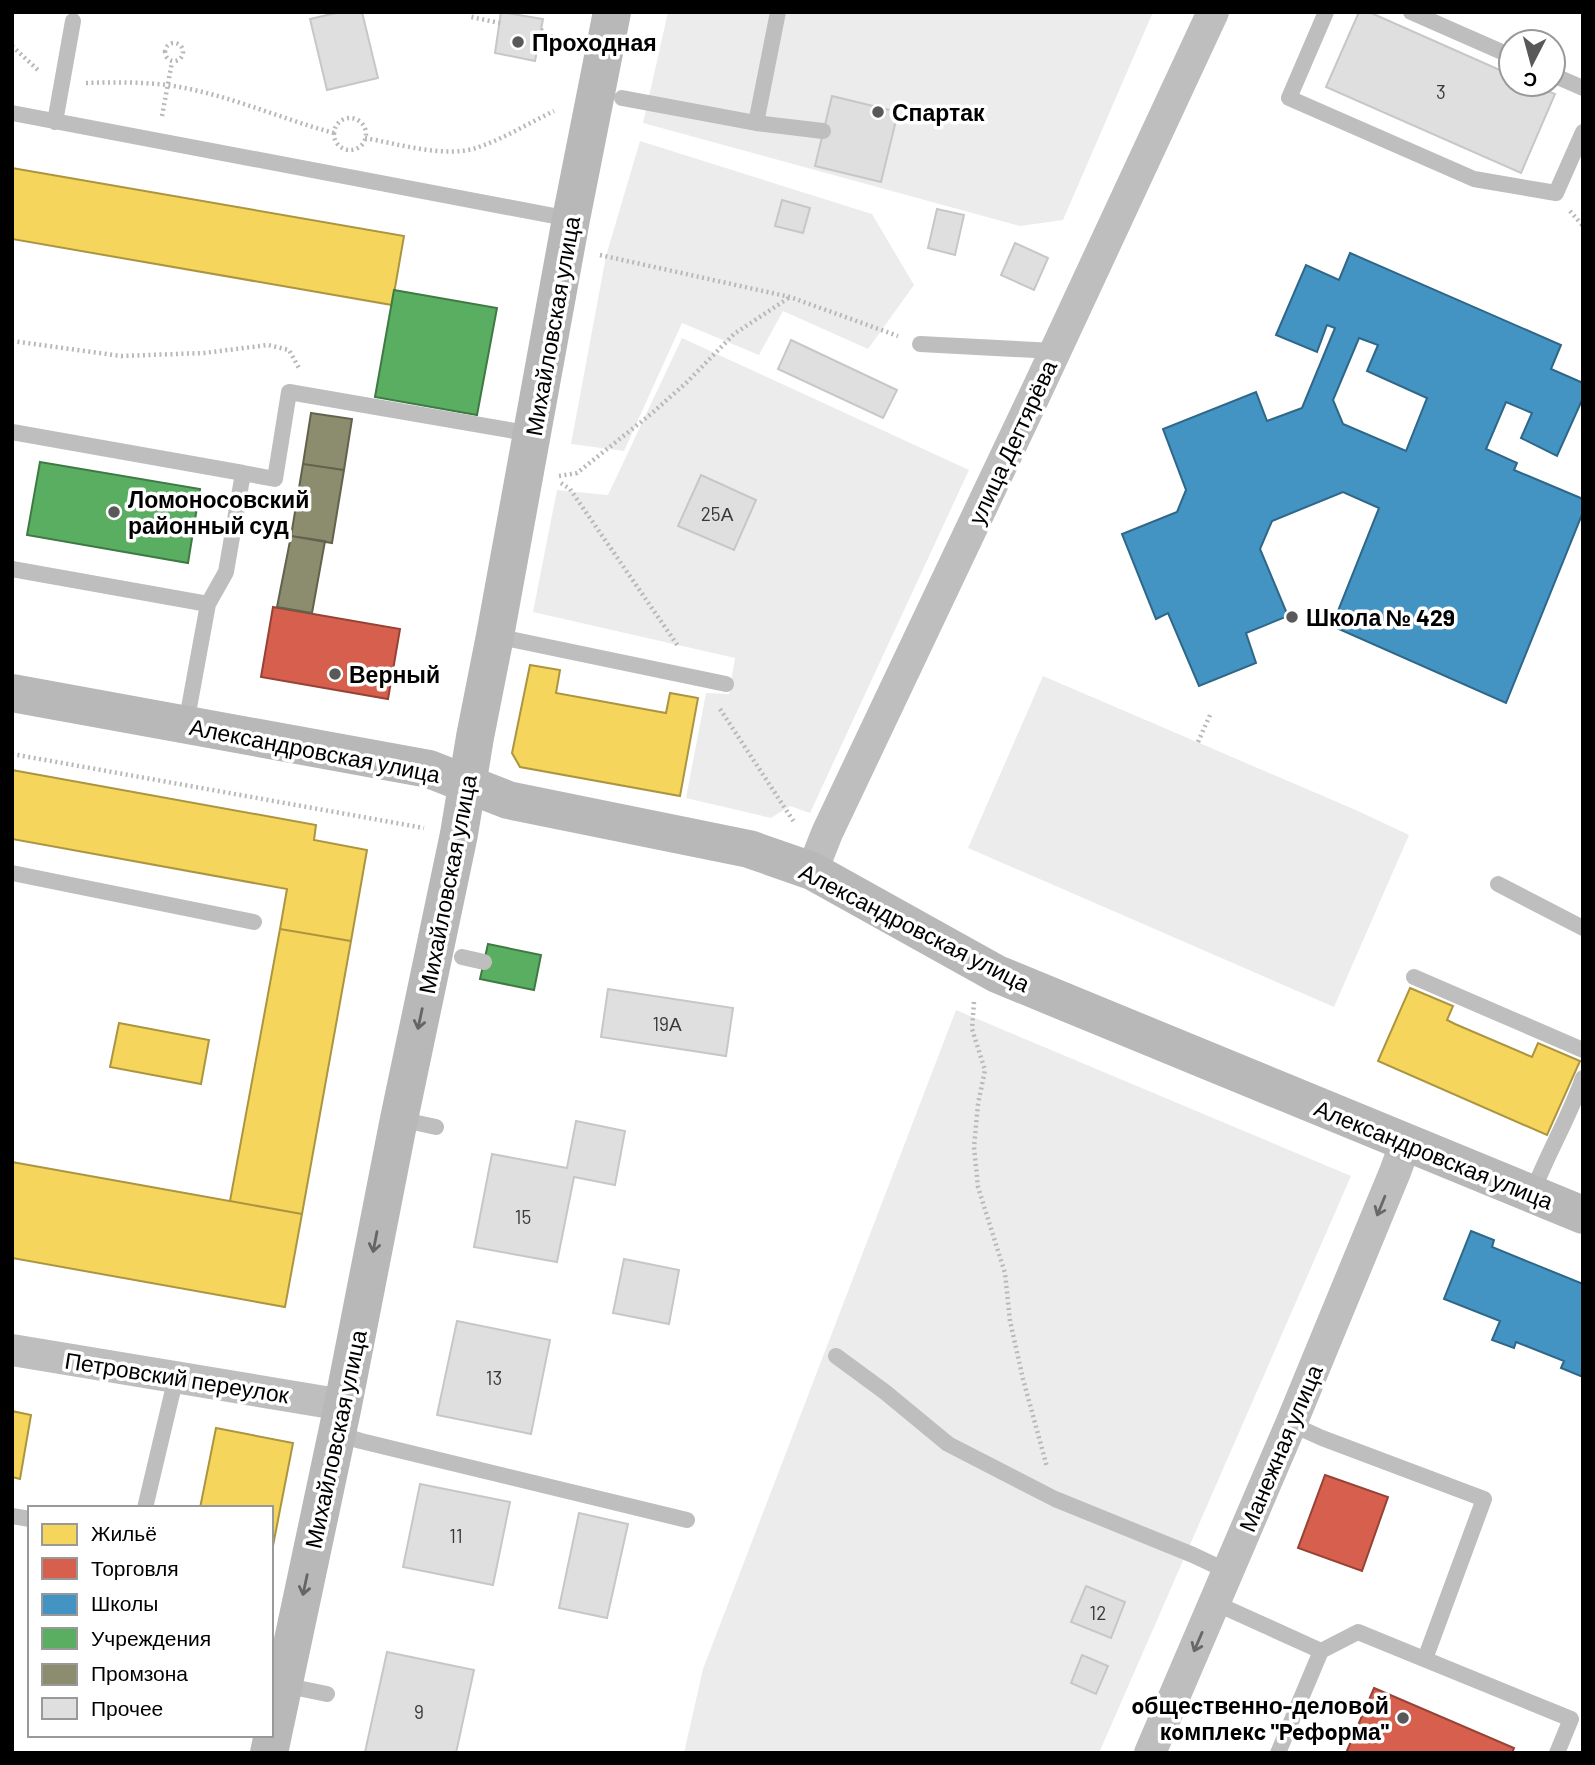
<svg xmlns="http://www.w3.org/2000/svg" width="1595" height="1765" viewBox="0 0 1595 1765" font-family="Barlow,sans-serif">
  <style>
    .green { fill: #ececec }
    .homes { fill: #f6d55c; stroke: #ac9540; stroke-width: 2 }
    .shops { fill: #d6604d; stroke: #964336; stroke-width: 2 }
    .schools { fill: #4393c3; stroke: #2f6788; stroke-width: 2; fill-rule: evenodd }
    .public { fill: #5aae61; stroke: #3f7a44; stroke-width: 2 }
    .industry { fill: #8c8c6e; stroke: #62624d; stroke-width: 2 }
    .building { fill: #dfdfdf; stroke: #c7c7c7; stroke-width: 2 }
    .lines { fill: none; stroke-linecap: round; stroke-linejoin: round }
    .path { stroke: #b9b9b9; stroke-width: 4.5; stroke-dasharray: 2 3.5; stroke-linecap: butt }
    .lane { stroke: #bebebe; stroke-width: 16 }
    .street { stroke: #bebebe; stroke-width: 32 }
    .secondary { stroke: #b8b8b8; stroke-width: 38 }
    .oneway { stroke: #656565 }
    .oneway2 { stroke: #686868 }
    .poi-dot { fill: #595959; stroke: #fff; stroke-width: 2.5 }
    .labels { text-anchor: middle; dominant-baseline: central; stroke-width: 7; stroke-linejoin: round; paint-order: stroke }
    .number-label { font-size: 19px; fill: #383838 }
    .poi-label { font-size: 23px; font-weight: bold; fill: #000; stroke: #fff; text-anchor: start }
    .street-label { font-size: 23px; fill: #000; stroke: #fff }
  </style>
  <rect width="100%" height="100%" fill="#fff"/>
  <path class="green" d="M 668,12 L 1153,12 L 1063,220 L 1020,226 L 643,123 Z
    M 640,141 L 872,214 L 914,285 L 868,349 L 783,311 L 759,355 L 682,323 L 624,451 L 571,444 L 606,256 Z
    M 682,338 L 969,470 L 810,813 L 790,806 L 771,818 L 686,798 L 706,693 L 729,694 L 735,658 L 533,612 L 557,490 L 608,495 Z
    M 1043,676 L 1358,811 L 1409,835 L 1334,1007 L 968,848 Z
    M 956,1010 L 1351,1176 L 1099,1753 L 684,1753 L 703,1669 Z"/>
  <path class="homes" d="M 12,168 L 404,236 L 392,305 L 12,239 Z
    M 530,665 L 560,670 L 556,693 L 666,713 L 670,693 L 698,698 L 680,796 L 520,767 L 512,753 Z
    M 12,770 L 316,825 L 314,840 L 367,850 L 351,941 L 280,929 L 287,889 L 12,839 Z
    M 280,929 L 351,941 L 302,1214 L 230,1201 Z
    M 1410,988 L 1453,1006 L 1447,1020 L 1455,1024 L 1532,1057 L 1538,1043 L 1580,1061 L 1547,1135 L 1378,1061 Z
    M 119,1023 L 209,1040 L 201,1084 L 110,1067 Z
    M 12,1162 L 302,1214 L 285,1307 L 12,1258 Z
    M 12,1411 L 31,1415 L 20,1479 L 12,1477 Z
    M 216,1428 L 293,1443 L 271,1556 L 271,1508 L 200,1508 Z"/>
  <path class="shops" d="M 273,607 L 400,629 L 388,699 L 261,677 Z
    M 1325,1475 L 1388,1497 L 1362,1571 L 1298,1548 Z
    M 1374,1688 L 1514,1748 L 1512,1753 L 1346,1753 Z"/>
  <path class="schools" d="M 1350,253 L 1561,345 L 1551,369 L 1583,383 L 1583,398 L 1557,456 L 1521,438 L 1532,413 L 1506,402 L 1486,449 L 1517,463 L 1514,470 L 1583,499 L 1583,512 L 1506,703 L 1332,626 L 1379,508 L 1343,492 L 1272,521 L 1260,549 L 1288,616 L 1246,633 L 1256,663 L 1199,686 L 1168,613 L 1156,619 L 1122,534 L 1177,512 L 1186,490 L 1163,429 L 1256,392 L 1267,421 L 1302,408 L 1335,328 L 1327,325 L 1317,352 L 1276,335 L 1306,265 L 1339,280 ZM 1359,338 L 1378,345 L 1367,371 L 1427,398 L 1406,451 L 1343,424 L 1333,400 Z
    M 1471,1231 L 1494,1240 L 1492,1247 L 1583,1284 L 1583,1377 L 1561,1368 L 1564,1361 L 1516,1342 L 1514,1348 L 1492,1340 L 1500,1321 L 1444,1299 Z"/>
  <path class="public" d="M 394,290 L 497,308 L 477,415 L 375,397 Z
    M 40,462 L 200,489 L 188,563 L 27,535 Z
    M 488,944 L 541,955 L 534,990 L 480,979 Z"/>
  <path class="industry" d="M 311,413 L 352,419 L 344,470 L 303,464 Z
    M 303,464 L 344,470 L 332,543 L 291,536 Z
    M 291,536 L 325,541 L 312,613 L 277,607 Z"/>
  <path class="building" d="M 340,12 L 362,12 L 378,78 L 327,90 L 310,19 Z
    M 501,12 L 543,19 L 535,61 L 495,53 Z
    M 1359,12 L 1369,12 L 1511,75 L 1511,84 L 1532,84 L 1555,94 L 1521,173 L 1326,87 Z
    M 832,96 L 898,112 L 881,182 L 815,166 Z
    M 782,200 L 810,208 L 803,233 L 775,226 Z
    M 937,209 L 964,215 L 955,255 L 928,248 Z
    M 1015,243 L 1048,258 L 1034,290 L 1001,275 Z
    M 791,340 L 897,390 L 883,418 L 778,369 Z
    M 701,475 L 756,500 L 734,550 L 678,526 Z
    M 608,989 L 733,1008 L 726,1056 L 601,1037 Z
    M 576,1121 L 625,1131 L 615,1185 L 574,1177 L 557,1262 L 474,1247 L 492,1154 L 567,1168 Z
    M 624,1259 L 679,1270 L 669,1324 L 613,1313 Z
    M 457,1321 L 550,1340 L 531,1434 L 437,1415 Z
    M 420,1484 L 510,1502 L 493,1585 L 403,1567 Z
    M 579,1513 L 628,1524 L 607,1618 L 559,1608 Z
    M 1086,1586 L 1125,1602 L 1111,1638 L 1071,1622 Z
    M 387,1652 L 474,1670 L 456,1753 L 365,1752 Z
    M 1082,1655 L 1108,1666 L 1096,1694 L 1071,1683 Z"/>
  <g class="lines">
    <path class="path" d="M 472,12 L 471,17 L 500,23
      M 541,30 L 568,46
      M165 52a9 9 0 1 1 18 0a9 9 0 1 1-18 0Z
      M 12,46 L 39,71
      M 86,83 C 113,82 141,82 167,85 C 225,93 278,118 334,133
      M 162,116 L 172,62
      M334 134a16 16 0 1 1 32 0a16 16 0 1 1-32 0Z
      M 365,138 C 399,144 447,159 479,147 C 505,138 529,123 554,111
      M 1570,211 L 1583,226
      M 600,255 L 790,297 L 898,336
      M 12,341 L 121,356 L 204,353 L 268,345 L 289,350 L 299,368
      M 559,476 L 577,473 L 651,414 L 686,383 L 734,334 L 790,297
      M 561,483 L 570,489 L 678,646
      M 720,709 L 794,822
      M 1198,742 L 1210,715
      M 12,754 L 424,828
      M 974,1002 L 972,1029 L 985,1070 L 978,1104 L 974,1147 L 978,1187 L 1005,1273 L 1010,1321 L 1023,1379 L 1047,1467"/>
    <path class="lane" d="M 1326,12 L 1289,98 L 1474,179 L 1556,193 L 1583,132
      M 1411,12 L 1511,56
      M 1553,75 L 1583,88
      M 622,98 L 756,123 L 823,131
      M 12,113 L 570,219
      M 55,122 L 73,21
      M 756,123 L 778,12
      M 920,344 L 1054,351
      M 12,432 L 243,473 L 226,572 L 208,604
      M 243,473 L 275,479 L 289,392 L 532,434
      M 12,569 L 208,604 L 186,724
      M 495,636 L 726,684
      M 12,873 L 254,922
      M 1498,884 L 1583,928
      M 462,957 L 484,962
      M 1414,977 L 1583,1050
      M 399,1119 L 436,1127
      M 1532,1194 C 1547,1154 1569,1118 1583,1078
      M 836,1356 L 885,1392 L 948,1444 L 1055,1499 L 1193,1555 L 1227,1571
      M 1291,1424 L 1322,1438 L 1484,1499 L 1425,1659
      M 337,1434 L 361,1441 L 687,1520
      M 145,1508 L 176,1377
      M 12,1516 L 30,1519
      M 1215,1603 L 1321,1651
      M 283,1685 L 327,1694
      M 1278,1753 L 1321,1651 L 1358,1632 L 1571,1719 L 1557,1753"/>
    <path class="street" d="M 812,871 L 827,833 L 1039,386 L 1213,12
      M 12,1350 L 343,1405
      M 1150,1753 L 1291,1424 L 1395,1172 L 1406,1142"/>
    <path class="secondary" d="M 12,693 L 429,769 L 508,800 L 749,849 L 812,871 L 997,974 L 1583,1215
      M 269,1753 L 343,1405 L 399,1119 L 459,834 L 475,737 L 495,636 L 571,219 L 612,12"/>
  </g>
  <defs><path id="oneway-shaft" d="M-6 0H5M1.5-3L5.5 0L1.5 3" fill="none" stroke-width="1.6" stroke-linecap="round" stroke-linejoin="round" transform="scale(1.75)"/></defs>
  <g class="oneway">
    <use href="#oneway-shaft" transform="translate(420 1019) rotate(102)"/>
    <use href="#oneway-shaft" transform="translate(375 1242) rotate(101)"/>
    <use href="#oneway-shaft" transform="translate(305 1585) rotate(102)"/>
  </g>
  <g class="oneway2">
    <use href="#oneway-shaft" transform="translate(1381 1206) rotate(112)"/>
    <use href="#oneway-shaft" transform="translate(1198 1642) rotate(113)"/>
  </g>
  <g class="poi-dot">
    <circle cx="518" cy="42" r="7"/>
    <circle cx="878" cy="112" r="7"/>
    <circle cx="114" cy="512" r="7"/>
    <circle cx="1292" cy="617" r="7"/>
    <circle cx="335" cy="674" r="7"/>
    <circle cx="1403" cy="1718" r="7"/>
  </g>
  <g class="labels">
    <g class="number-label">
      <text x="1441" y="91">3</text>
      <text x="717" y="513">25А</text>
      <text x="667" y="1023">19А</text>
      <text x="523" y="1216">15</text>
      <text x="494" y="1377">13</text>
      <text x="456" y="1535">11</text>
      <text x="1098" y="1612">12</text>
      <text x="419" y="1711">9</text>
    </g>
    <g class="poi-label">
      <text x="532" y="42">Проходная</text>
      <text x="892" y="112">Спартак</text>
      <text x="128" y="499">Ломоносовский<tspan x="128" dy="26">районный суд</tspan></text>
      <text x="1306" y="617">Школа № 429</text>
      <text x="349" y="674">Верный</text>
      <text x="1389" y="1705" text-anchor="end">oбщеcтвенно-деловoй<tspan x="1389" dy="26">кoмплeкc "Peфoрма"</tspan></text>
    </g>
    <g class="street-label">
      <text transform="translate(552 326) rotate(-80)">Михайловская улица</text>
      <text transform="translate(1012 442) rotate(-65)">улица Дегтярёва</text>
      <text transform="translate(315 750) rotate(11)">Александровская улица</text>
      <text transform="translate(447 884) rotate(-79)">Михайловская улица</text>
      <text transform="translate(915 927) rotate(27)">Александровская улица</text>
      <text transform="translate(1434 1154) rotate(22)">Александровская улица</text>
      <text transform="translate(177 1377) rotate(9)">Петровский переулок</text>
      <text transform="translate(335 1439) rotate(-78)">Михайловская улица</text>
      <text transform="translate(1280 1448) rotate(-67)">Манежная улица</text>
    </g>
  </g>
  <rect width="1595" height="1765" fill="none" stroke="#000000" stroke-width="28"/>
  <rect x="28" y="1506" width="245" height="231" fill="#ffffff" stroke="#999999" stroke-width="2"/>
  <rect x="42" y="1524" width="35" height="21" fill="#f6d55c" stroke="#999999" stroke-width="2"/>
  <text x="91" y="1541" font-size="21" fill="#000000">Жильё</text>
  <rect x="42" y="1558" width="35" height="21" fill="#d6604d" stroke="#999999" stroke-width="2"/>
  <text x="91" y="1576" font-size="21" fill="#000000">Торговля</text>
  <rect x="42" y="1594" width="35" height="21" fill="#4393c3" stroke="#999999" stroke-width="2"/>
  <text x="91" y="1611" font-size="21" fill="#000000">Школы</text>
  <rect x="42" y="1628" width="35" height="21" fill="#5aae61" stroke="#999999" stroke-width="2"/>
  <text x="91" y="1646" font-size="21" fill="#000000">Учреждения</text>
  <rect x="42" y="1664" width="35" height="21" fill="#8c8c6e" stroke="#999999" stroke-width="2"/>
  <text x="91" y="1681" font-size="21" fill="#000000">Промзона</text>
  <rect x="42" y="1698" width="35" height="21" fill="#dfdfdf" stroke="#999999" stroke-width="2"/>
  <text x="91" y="1716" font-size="21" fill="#000000">Прочее</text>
  <g transform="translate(1532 63) rotate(186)"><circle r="33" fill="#ffffff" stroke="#999999" stroke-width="2"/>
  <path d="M0-5L12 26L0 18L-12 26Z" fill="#595959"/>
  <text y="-10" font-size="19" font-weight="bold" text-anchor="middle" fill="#000000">С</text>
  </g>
</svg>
